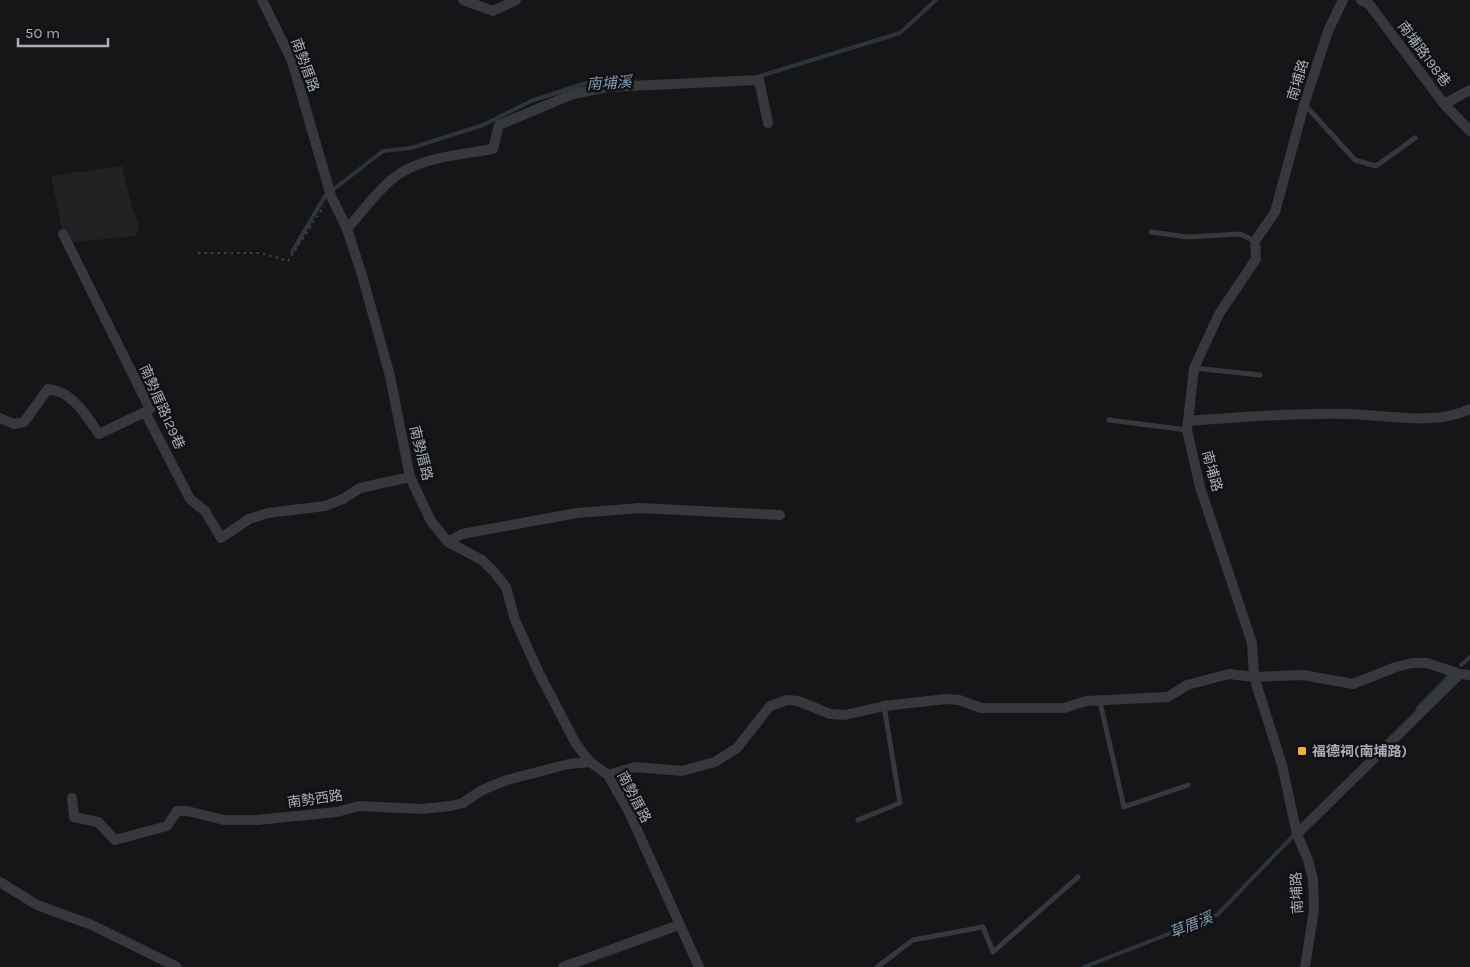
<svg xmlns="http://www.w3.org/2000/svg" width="1470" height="967" viewBox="0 0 1470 967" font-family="Karla,'Noto Sans TC',sans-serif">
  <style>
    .built { fill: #222225 }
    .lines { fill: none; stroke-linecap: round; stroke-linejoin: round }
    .stream { stroke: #2c353c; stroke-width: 4 }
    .path { stroke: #3d3f44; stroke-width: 2; stroke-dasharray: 2.5 4; stroke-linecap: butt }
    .service { stroke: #37383d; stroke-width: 5 }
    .minor { stroke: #37383d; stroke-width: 10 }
    .poi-dot { fill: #f2b134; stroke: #111113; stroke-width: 2 }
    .labels { text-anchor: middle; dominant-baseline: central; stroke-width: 5; stroke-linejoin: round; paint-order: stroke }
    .street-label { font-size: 14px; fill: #a8adb8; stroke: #111113 }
    .poi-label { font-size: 14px; font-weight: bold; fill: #a8adb8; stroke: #111113; text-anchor: start }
    .water-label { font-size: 15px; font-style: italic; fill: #7f9bb3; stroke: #111113 }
  </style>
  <rect width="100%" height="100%" fill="#161618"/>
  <path class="built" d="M 122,166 L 132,206 L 139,224 L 136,236 L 65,243 L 51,176 Z"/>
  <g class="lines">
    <path class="stream" d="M 757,77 L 900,33 L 936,0
      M 292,252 L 325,196 L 383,151 L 411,148 L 483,125 L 531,101 L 586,83 L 618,82
      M 1461,665 L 1470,657
      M 1418,708 L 1449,676
      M 1084,967 L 1217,915 L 1295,834"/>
    <path class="path" d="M 198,253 L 261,253 L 288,261 L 324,206"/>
    <path class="service" d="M 1305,105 L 1355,160 L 1376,166 L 1415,138
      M 1151,232 L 1188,237 L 1240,234 L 1255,241
      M 1194,368 L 1260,375
      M 1109,420 L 1187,430
      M 1100,702 L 1124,807 L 1188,785
      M 858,820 L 900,803 L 884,706
      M 877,967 L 913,940 L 983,927 L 993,952 L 1078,877"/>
    <path class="minor" d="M 262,0 L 292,61 L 331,196 L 347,229 L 362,275 L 390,376 L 410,477 L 418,494 L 431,521 L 448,542 L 482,560 L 494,572 L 506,587 L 515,620 L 539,673 L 576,744 L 590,762 L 608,775 L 629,812 L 699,967
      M 463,0 L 493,11 L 516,0
      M 1361,0 L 1369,4 L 1444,104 L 1470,131
      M 1444,104 L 1470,90
      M 347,229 C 361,213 375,194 391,180 C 417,157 460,155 493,149 L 499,125 L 573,94 L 608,87 L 759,80 L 768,123
      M 63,234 L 150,409 L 145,412 L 190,499 L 205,511 L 221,538 L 249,519 L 268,513 L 325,506 L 343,499 L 360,488 L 410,477
      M 0,418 L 14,424 L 24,422 L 48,389 C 72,391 86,415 99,434 L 145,412
      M 1188,421 C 1242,417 1295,413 1349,414 C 1387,415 1435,426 1470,409
      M 448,542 L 462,534 L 577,513 L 640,508 L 780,515
      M 608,775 L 635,767 L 682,771 L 715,762 L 737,748 L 770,706 L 787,700 L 798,701 L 830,714 L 845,715 L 884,706 L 946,699 L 959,700 L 981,708 L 1064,708 L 1086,701 L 1168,697 L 1187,685 L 1229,674 L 1254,677 L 1303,675 L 1353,684 L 1396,667 L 1412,663 L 1427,663 L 1460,674 L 1470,675
      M 72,798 L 74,817 L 98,822 L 115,840 L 167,826 L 177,811 L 187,811 L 224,820 L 257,820 L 337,812 L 359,806 L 422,809 L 450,806 L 463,803 L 482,790 L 507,780 L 569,764 L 590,762
      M 1297,834 L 1460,674
      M 0,882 L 37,905 L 92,925 L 177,967
      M 563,967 L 679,925
      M 1305,967 L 1314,910 L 1313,879 L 1308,860 L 1297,834 L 1282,765 L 1254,677 L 1252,643 L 1200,487 L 1187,430 L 1194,368 L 1219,314 L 1256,259 L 1255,241 L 1275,212 L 1304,105 L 1328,31 L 1343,0"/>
  </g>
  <rect class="poi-dot" x="1297" y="746" width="10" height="10" rx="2.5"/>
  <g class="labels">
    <g class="street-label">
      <text transform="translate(1424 54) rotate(53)">南埔路198巷</text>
      <text transform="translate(305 65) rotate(70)">南勢厝路</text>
      <text transform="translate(1298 80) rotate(-73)">南埔路</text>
      <text transform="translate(162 407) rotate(66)">南勢厝路129巷</text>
      <text transform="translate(421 453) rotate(76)">南勢厝路</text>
      <text transform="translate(1212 471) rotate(75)">南埔路</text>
      <text transform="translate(634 797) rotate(62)">南勢厝路</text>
      <text transform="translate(315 799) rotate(-8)">南勢西路</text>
      <text transform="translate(1297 893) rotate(-93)">南埔路</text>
    </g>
    <g class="poi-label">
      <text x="1312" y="751">福德祠(南埔路)</text>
    </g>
    <g class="water-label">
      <text transform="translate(609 83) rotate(-3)">南埔溪</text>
      <text transform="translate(1191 925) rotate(-22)">草厝溪</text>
    </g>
  </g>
  <path d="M18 38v8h90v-8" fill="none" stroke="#a8adb8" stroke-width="2.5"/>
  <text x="25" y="38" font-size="15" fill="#a8adb8" stroke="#111113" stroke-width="4" paint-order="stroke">50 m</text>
</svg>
